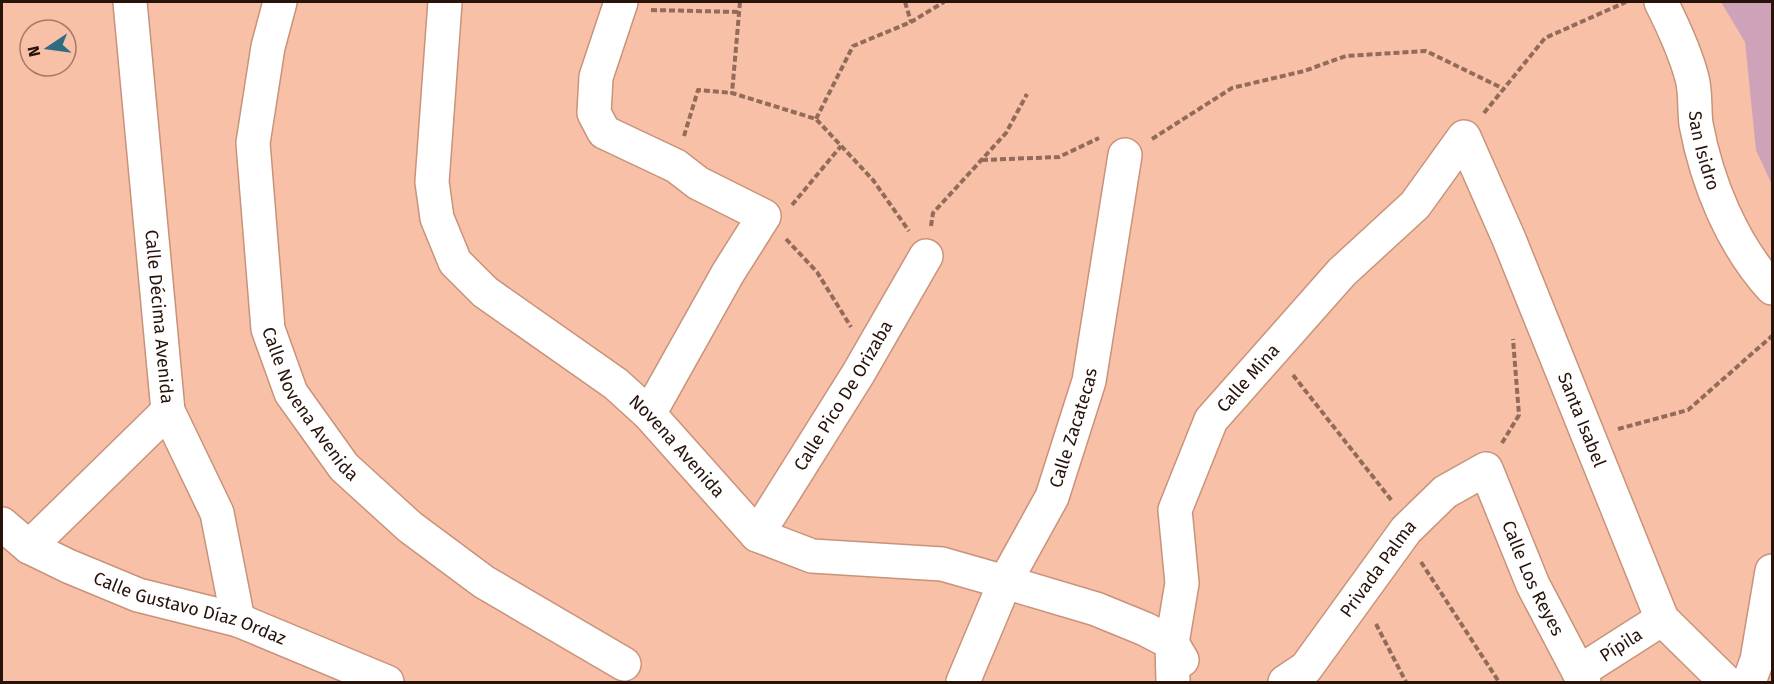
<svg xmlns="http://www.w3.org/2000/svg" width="1774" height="684" viewBox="0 0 1774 684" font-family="'Fira Sans',sans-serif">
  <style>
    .green { fill: #cea3b9 }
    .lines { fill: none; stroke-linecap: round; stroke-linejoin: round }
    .minor-casing { stroke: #c8937a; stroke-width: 36 }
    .path { stroke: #926b5a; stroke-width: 4; stroke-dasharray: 6 3; stroke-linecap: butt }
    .minor { stroke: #fff; stroke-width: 33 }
    .labels { text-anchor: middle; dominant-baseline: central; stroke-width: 6; stroke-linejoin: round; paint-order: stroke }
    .street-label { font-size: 18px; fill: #27130a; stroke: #f8c0a6 }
  </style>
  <rect width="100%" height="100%" fill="#f8c0a6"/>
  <path class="green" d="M 1721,2 L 1772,2 L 1772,185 L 1756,150 L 1745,42 Z"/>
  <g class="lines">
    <g class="minor-casing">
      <g id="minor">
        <path id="s1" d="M 130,2 L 168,411 L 217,513 L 238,620"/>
        <path id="s2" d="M 280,2 L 268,47 L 253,143 L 268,329 L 291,393 L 344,467 L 410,527 L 484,582 L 624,664"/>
        <path id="s3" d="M 445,2 L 432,182 L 437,218 L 455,262 L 485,292 L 616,384 L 649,414 L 757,535 L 812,556 L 942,564 L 1005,582 L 1096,609 L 1145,629 L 1172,643 L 1182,660"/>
        <path d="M 621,2 L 596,77 L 594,113 L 604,132 L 676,166 L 698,183 L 764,216 L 728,273 L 649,414"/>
        <path id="s4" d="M 1661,2 C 1673,26 1685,51 1692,78 C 1696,93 1694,109 1696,124 C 1707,183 1732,244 1772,288"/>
        <path id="s5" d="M 2,524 L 29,547 L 68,566 L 138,595 L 238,620 L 387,682"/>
        <path id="s6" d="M 757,535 L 858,374 L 926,256"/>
        <path d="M 29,547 L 168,411"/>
        <path id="s7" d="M 1579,672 L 1662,619"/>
        <path id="s8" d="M 963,682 L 1005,582 L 1052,497 L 1089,381 L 1125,155"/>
        <path id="s9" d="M 1173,682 L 1172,643 L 1182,583 L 1175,510 L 1211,420 L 1342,272 L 1415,205 L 1464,137 L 1509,239 L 1662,619 L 1726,682"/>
        <path id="s10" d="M 1285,682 L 1306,668 L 1406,530 L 1445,492 L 1486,469 L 1533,585 L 1584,682"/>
        <path d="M 1749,682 L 1757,660 L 1772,571"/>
      </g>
    </g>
    <path class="path" d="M 740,2 L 732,93 L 816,119 L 873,180 L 909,231
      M 905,2 L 911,22
      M 651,10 L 739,12
      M 1484,113 L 1545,38 L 1626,2
      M 816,119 L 853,46 L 911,22 L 944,2
      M 684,136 L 698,90 L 732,93
      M 1152,139 L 1232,88 L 1304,71 L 1346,56 L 1426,51 L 1504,89
      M 982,160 L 1059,157 L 1099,138
      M 792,205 L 841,146
      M 931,226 L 933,213 L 1006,133 L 1027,94
      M 786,239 L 817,272 L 851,327
      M 1293,375 L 1392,501
      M 1618,429 L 1688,410 L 1772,336
      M 1502,443 L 1519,415 L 1513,339
      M 1421,562 L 1499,682
      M 1376,624 L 1406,682"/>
    <use href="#minor" class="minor"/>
  </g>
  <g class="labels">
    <g class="street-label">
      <text stroke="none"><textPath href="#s4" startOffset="156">San Isidro</textPath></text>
      <text stroke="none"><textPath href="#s1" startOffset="316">Calle Décima Avenida</textPath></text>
      <text stroke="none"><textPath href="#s9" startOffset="326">Calle Mina</textPath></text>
      <text stroke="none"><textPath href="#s6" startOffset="164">Calle Pico De Orizaba</textPath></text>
      <text stroke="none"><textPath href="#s2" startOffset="417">Calle Novena Avenida</textPath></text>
      <text stroke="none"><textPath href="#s9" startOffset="957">Santa Isabel</textPath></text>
      <text stroke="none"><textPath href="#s8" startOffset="278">Calle Zacatecas</textPath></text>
      <text stroke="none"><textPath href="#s3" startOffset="554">Novena Avenida</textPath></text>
      <text stroke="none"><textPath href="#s10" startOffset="148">Privada Palma</textPath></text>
      <text stroke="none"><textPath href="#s10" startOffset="416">Calle Los Reyes</textPath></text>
      <text stroke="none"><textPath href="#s5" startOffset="208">Calle Gustavo Díaz Ordaz</textPath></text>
      <text stroke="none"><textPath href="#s7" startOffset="50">Pípila</textPath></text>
    </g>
  </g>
  <rect width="1774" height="684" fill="none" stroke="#27130a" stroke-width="6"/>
  <g transform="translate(48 48) rotate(257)"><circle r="28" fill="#f8c0a6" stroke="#a47b68" stroke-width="1.5"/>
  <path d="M0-4.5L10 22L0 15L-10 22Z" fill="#2f6b83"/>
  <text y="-9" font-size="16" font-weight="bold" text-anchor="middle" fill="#27130a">N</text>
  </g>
</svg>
